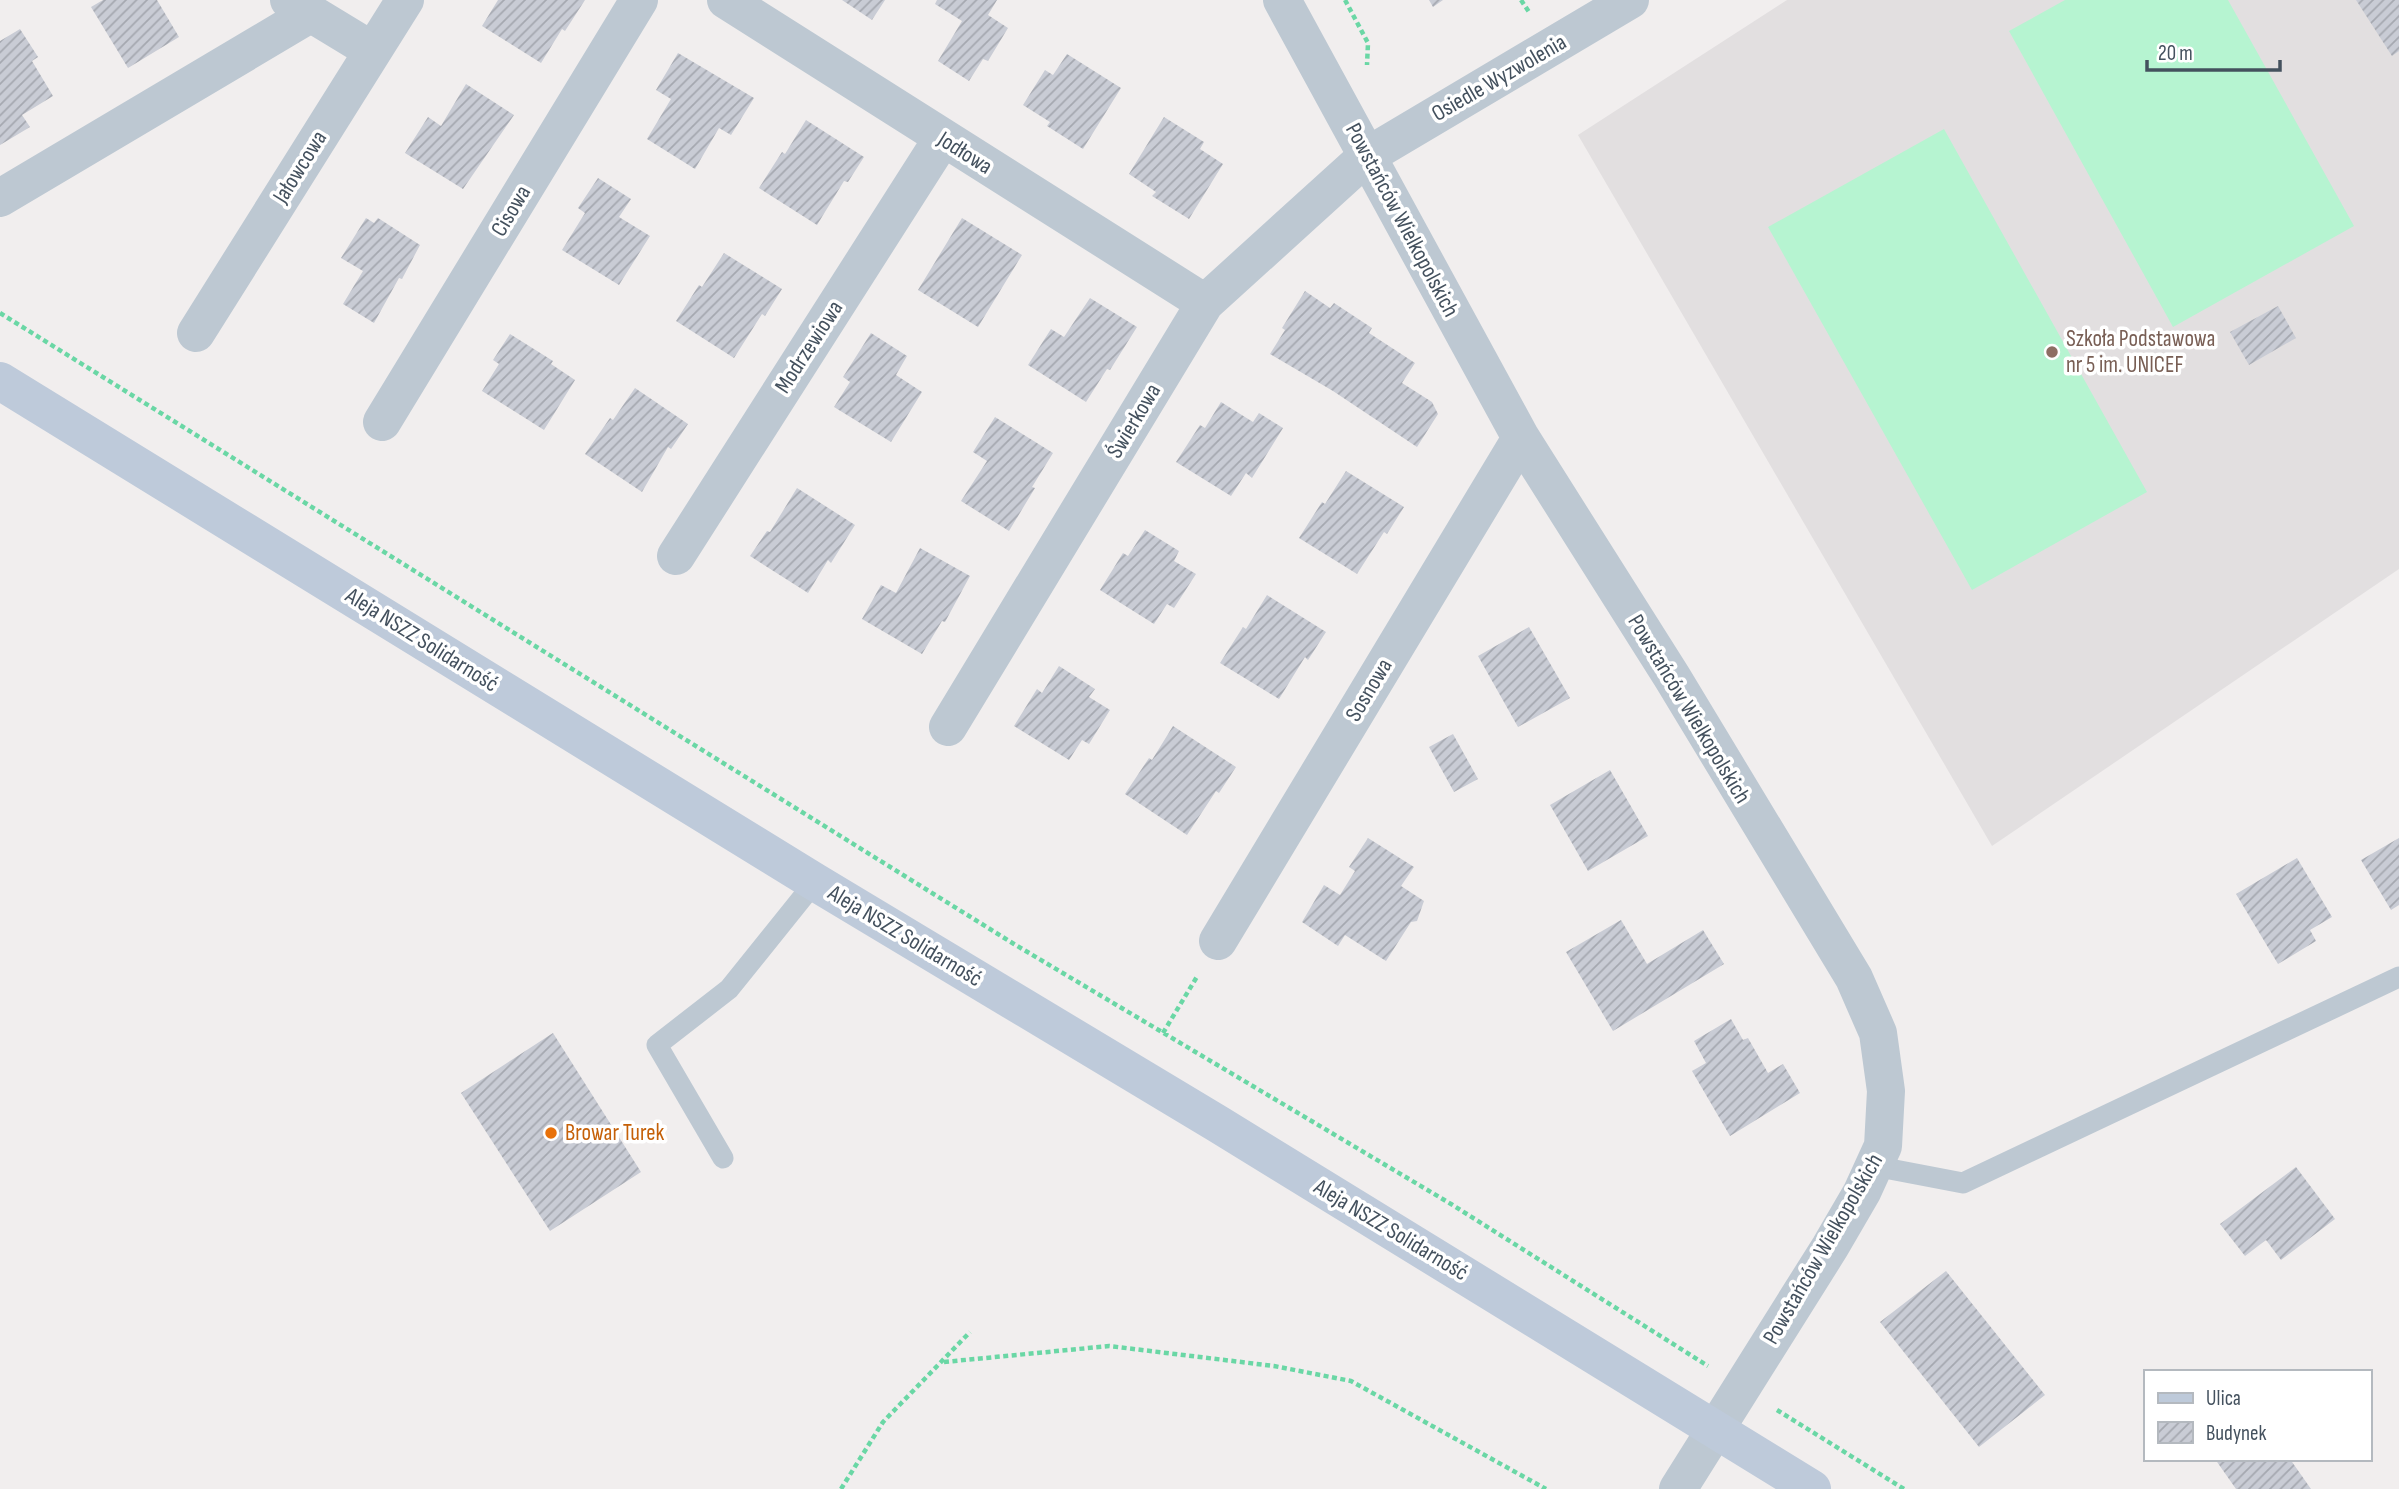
<svg xmlns="http://www.w3.org/2000/svg" width="2399" height="1489" viewBox="0 0 2399 1489" font-family="'Sofia Sans Condensed',sans-serif">
  <style>
    .education { fill: #e2dfe0 }
    .pitch { fill: #b6f4d1 }
    .building { fill: url(#building-hatch) }
    .lines { fill: none; stroke-linecap: round; stroke-linejoin: round }
    .path { stroke: #6ad7a5; stroke-width: 4.5; stroke-dasharray: 5 3.5; stroke-linecap: butt }
    .lane { stroke: #bdc8d2; stroke-width: 21 }
    .street { stroke: #bdc8d2; stroke-width: 38 }
    .secondary { stroke: #becada; stroke-width: 38 }
    .education-dot { fill: #8d6e63; stroke: #fff; stroke-width: 2.5 }
    .food-dot { fill: #e8710a; stroke: #fff; stroke-width: 2.5 }
    .labels { text-anchor: middle; dominant-baseline: central; stroke-width: 7; stroke-linejoin: round; paint-order: stroke }
    .street-label { font-size: 23px; fill: #44515e; stroke: #fff }
    .education-label { font-size: 23px; fill: #785e54; stroke: #fff; text-anchor: start }
    .food-label { font-size: 23px; fill: #c56008; stroke: #fff; text-anchor: start }
  </style>
  <defs>
    <pattern id="building-hatch" width="6" height="6" patternUnits="userSpaceOnUse" patternTransform="scale(1.75)"><rect width="6" height="6" fill="#c9ccd5"/><path d="M-1 1l2-2M0 6l6-6M5 7l2-2" fill="none" stroke="#a5a8b0"/></pattern>
  </defs>
  <rect width="100%" height="100%" fill="#f1eeee"/>
  <path class="education" d="M 1787,0 L 2399,0 L 2399,569 L 1992,846 L 1578,135 Z"/>
  <path class="pitch" d="M 2065,0 L 2228,0 L 2354,226 L 2173,327 L 2009,31 Z
    M 1944,129 L 2147,492 L 1972,590 L 1768,227 Z"/>
  <path class="building" d="M 157,0 L 179,37 L 128,68 L 91,7 L 103,0 Z
    M 498,0 L 585,0 L 565,31 L 562,29 L 541,63 L 482,26 Z
    M 842,0 L 885,0 L 872,20 Z
    M 937,0 L 997,0 L 988,15 L 1008,28 L 988,61 L 983,59 L 969,81 L 938,61 L 962,21 L 935,4 Z
    M 1429,0 L 1443,0 L 1433,7 Z
    M 2356,0 L 2399,0 L 2399,51 L 2392,56 Z
    M 20,29 L 38,57 L 32,61 L 53,96 L 22,115 L 30,127 L 0,145 L 0,41 Z
    M 678,53 L 754,98 L 731,135 L 719,128 L 695,169 L 647,139 L 671,99 L 656,90 Z
    M 1067,54 L 1121,88 L 1083,149 L 1047,126 L 1050,122 L 1023,105 L 1045,70 L 1053,75 Z
    M 466,84 L 514,115 L 463,189 L 405,153 L 428,117 L 441,126 Z
    M 1164,117 L 1204,142 L 1200,149 L 1223,164 L 1189,219 L 1152,196 L 1156,192 L 1129,174 Z
    M 806,120 L 864,157 L 848,182 L 844,181 L 817,225 L 759,188 L 782,152 L 785,154 Z
    M 598,178 L 631,199 L 619,217 L 650,236 L 619,285 L 562,250 L 585,213 L 578,208 Z
    M 366,218 L 374,223 L 378,218 L 420,245 L 402,279 L 399,278 L 374,323 L 343,304 L 363,271 L 341,258 Z
    M 962,218 L 1022,255 L 978,327 L 918,290 Z
    M 724,253 L 782,289 L 765,316 L 762,314 L 734,358 L 676,321 L 699,285 L 702,287 Z
    M 1305,291 L 1330,308 L 1334,303 L 1372,328 L 1369,333 L 1415,363 L 1402,383 L 1432,402 L 1438,414 L 1417,447 L 1333,391 L 1270,354 L 1285,330 L 1282,328 Z
    M 1090,298 L 1137,327 L 1110,370 L 1107,369 L 1086,402 L 1028,365 L 1051,329 L 1064,337 Z
    M 2278,306 L 2296,338 L 2249,365 L 2230,332 Z
    M 871,333 L 907,356 L 896,375 L 922,392 L 891,442 L 834,407 L 850,382 L 843,377 Z
    M 510,334 L 553,361 L 551,364 L 575,380 L 544,430 L 482,391 L 499,364 L 493,360 Z
    M 635,388 L 688,424 L 671,449 L 668,447 L 642,492 L 585,454 L 610,418 L 613,420 Z
    M 1221,402 L 1253,422 L 1259,413 L 1283,428 L 1252,478 L 1246,473 L 1231,496 L 1176,462 L 1200,425 L 1205,428 Z
    M 995,417 L 1053,453 L 1032,487 L 1035,488 L 1009,531 L 961,501 L 987,461 L 973,452 Z
    M 1346,471 L 1404,507 L 1387,534 L 1384,532 L 1357,574 L 1299,538 L 1322,502 L 1325,504 Z
    M 797,488 L 855,525 L 831,563 L 828,560 L 808,593 L 750,556 L 767,531 L 770,532 Z
    M 1145,530 L 1179,551 L 1174,561 L 1196,574 L 1174,608 L 1167,604 L 1154,624 L 1100,590 L 1123,553 L 1128,556 Z
    M 920,548 L 970,576 L 945,622 L 942,621 L 922,654 L 862,619 L 881,585 L 896,593 Z
    M 1267,595 L 1326,632 L 1308,660 L 1305,657 L 1279,699 L 1220,663 L 1243,627 L 1246,629 Z
    M 1529,627 L 1570,698 L 1518,727 L 1478,656 Z
    M 1059,666 L 1095,689 L 1089,697 L 1110,710 L 1089,744 L 1082,740 L 1069,760 L 1014,726 L 1037,689 L 1042,693 Z
    M 1173,726 L 1236,767 L 1219,793 L 1216,791 L 1187,835 L 1125,794 L 1149,758 L 1152,760 Z
    M 1453,734 L 1478,779 L 1454,792 L 1429,747 Z
    M 1610,770 L 1648,836 L 1588,871 L 1550,805 Z
    M 1368,838 L 1414,867 L 1401,886 L 1424,901 L 1417,921 L 1411,922 L 1386,961 L 1345,935 L 1338,946 L 1302,922 L 1324,885 L 1340,895 L 1355,871 L 1349,867 Z
    M 2399,838 L 2399,905 L 2391,910 L 2361,860 Z
    M 2297,858 L 2332,917 L 2310,930 L 2316,941 L 2278,964 L 2236,894 Z
    M 1621,920 L 1647,964 L 1703,930 L 1724,964 L 1613,1031 L 1566,952 Z
    M 1731,1019 L 1743,1040 L 1748,1038 L 1768,1073 L 1783,1064 L 1800,1093 L 1730,1136 L 1692,1071 L 1706,1063 L 1694,1041 Z
    M 553,1033 L 641,1172 L 550,1231 L 461,1093 Z
    M 2296,1167 L 2335,1219 L 2281,1260 L 2266,1240 L 2245,1256 L 2220,1224 Z
    M 1946,1271 L 2045,1395 L 1979,1447 L 1880,1322 Z
    M 2215,1459 L 2290,1459 L 2311,1489 L 2236,1489 Z"/>
  <g class="lines">
    <path class="path" d="M 1345,0 L 1368,43 L 1367,65
      M 1521,0 L 1529,12
      M 0,313 L 1014,944 L 1451,1204 L 1708,1366
      M 1163,1033 L 1198,975
      M 944,1362 L 1109,1346 L 1274,1366 L 1351,1381 L 1546,1489
      M 1777,1410 L 1904,1489
      M 841,1489 L 883,1422 L 970,1332"/>
    <path class="lane" d="M 723,1158 L 657,1045 L 729,989 L 815,882
      M 1874,1166 L 1963,1183 L 2399,977"/>
    <path class="street" d="M 289,0 L 373,51
      M 726,0 L 1205,303
      M 1282,0 L 1521,438 L 1672,677 L 1854,978 L 1878,1033 L 1886,1091 L 1883,1146 L 1862,1192 L 1830,1247 L 1678,1489
      M 0,198 L 310,14
      M 196,333 L 405,0
      M 382,422 L 639,0
      M 676,556 L 942,139
      M 948,727 L 1205,303 L 1367,156 L 1630,0
      M 1218,941 L 1521,438"/>
    <path class="secondary" d="M 0,381 L 815,882 L 1218,1124 L 1812,1489"/>
  </g>
  <circle class="education-dot" cx="2052" cy="352" r="7"/>
  <circle class="food-dot" cx="551" cy="1133" r="7"/>
  <g class="labels">
    <g class="street-label">
      <text transform="translate(1499 78) rotate(-30)">Osiedle Wyzwolenia</text>
      <text transform="translate(965 153) rotate(32)">Jodłowa</text>
      <text transform="translate(300 167) rotate(-58)">Jałowcowa</text>
      <text transform="translate(511 211) rotate(-59)">Cisowa</text>
      <text transform="translate(1402 220) rotate(62)">Powstańców Wielkopolskich</text>
      <text transform="translate(809 347) rotate(-57)">Modrzewiowa</text>
      <text transform="translate(1134 421) rotate(-59)">Świerkowa</text>
      <text transform="translate(422 640) rotate(32)">Aleja NSZZ Solidarność</text>
      <text transform="translate(1369 690) rotate(-59)">Sosnowa</text>
      <text transform="translate(1689 709) rotate(59)">Powstańców Wielkopolskich</text>
      <text transform="translate(905 936) rotate(31)">Aleja NSZZ Solidarność</text>
      <text transform="translate(1391 1230) rotate(31)">Aleja NSZZ Solidarność</text>
      <text transform="translate(1823 1249) rotate(-60)">Powstańców Wielkopolskich</text>
    </g>
    <g class="education-label">
      <text x="2066" y="339">Szkoła Podstawowa<tspan x="2066" dy="26">nr 5 im. UNICEF</tspan></text>
    </g>
    <g class="food-label">
      <text x="565" y="1133">Browar Turek</text>
    </g>
  </g>
  <rect x="2144" y="1370" width="228" height="91" fill="#ffffff" stroke="#b4b9bf" stroke-width="2"/>
  <rect x="2158" y="1393" width="35" height="10" fill="#becada" stroke="#b4b9bf" stroke-width="2"/>
  <text x="2206" y="1405" font-size="21" fill="#44515e">Ulica</text>
  <rect x="2158" y="1422" width="35" height="21" fill="url(#building-hatch)" stroke="#b4b9bf" stroke-width="2"/>
  <text x="2206" y="1440" font-size="21" fill="#44515e">Budynek</text>
  <path d="M2147 60v10h133v-10" fill="none" stroke="#44515e" stroke-width="3.5"/>
  <text x="2158" y="60" font-size="21" fill="#44515e" stroke="#ffffff" stroke-width="5" paint-order="stroke">20 m</text>
</svg>
